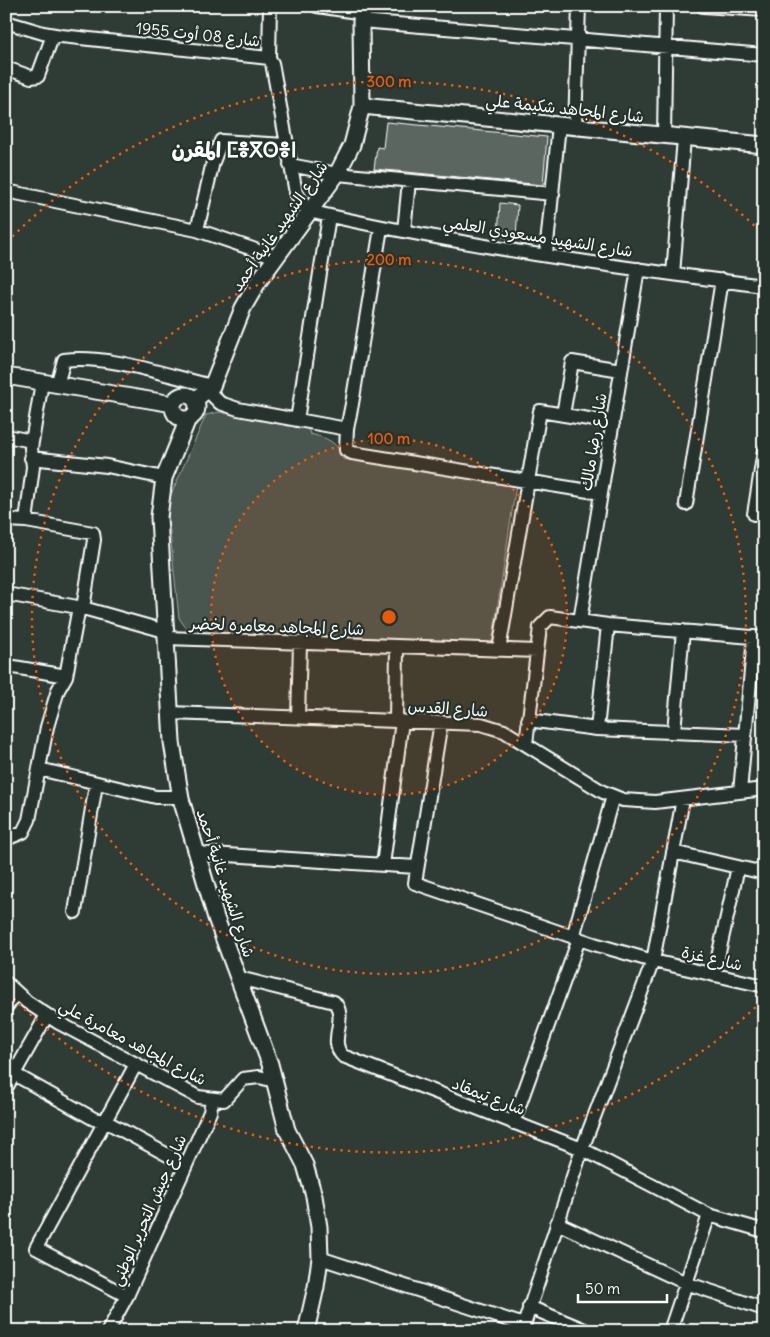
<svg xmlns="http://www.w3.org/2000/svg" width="770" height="1337" viewBox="0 0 770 1337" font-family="Delius,'Playpen Sans Arabic','Noto Sans Tifinagh',sans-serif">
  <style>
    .green { fill: #4a544f; stroke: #a4aaa7 }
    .building { fill: #5b6661; stroke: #fff }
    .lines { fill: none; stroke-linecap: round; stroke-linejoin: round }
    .minor-casing { stroke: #fff; stroke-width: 16 }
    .major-casing { stroke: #fff; stroke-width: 19 }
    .minor { stroke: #26332d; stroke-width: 12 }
    .major { stroke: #26332d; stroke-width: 15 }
    .ring { fill: none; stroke: #e8590c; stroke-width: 2.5; stroke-dasharray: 2.5 5 }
    .labels { text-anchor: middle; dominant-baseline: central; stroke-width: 4.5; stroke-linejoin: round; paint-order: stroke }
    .street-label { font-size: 16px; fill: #fff; stroke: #26332d }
    .district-label { font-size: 21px; font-weight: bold; fill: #fff; stroke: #26332d }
    .centre { fill: #e8590c; stroke: #26332d; stroke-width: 2.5 }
    .ring-label { font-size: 15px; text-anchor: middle; font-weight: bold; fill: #e8590c; stroke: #26332d; stroke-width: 4.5; stroke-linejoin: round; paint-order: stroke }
  </style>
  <rect width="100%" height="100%" fill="#2f3b35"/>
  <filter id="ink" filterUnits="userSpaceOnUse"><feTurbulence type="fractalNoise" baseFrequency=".02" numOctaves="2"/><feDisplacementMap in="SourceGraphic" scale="10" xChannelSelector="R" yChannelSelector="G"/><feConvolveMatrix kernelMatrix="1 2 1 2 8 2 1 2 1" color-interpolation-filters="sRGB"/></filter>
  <g filter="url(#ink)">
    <path class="green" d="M 219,412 L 307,426 L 310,434 C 327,438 338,442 343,459 L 516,485 L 492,644 L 189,632 L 179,618 L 167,504 L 206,415 Z"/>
    <path class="building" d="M 386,122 L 547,137 L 543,185 L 374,169 L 377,147 L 383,148 Z
      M 500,203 L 518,205 L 516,239 L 498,236 Z"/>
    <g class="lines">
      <g class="minor-casing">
        <path id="minor" d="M 270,6 L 269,58 L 272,63 L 296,193 L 308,211 C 457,245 613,267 764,286
          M 317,6 L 357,12
          M 703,6 L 764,10
          M 361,21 L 764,55
          M 6,22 L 43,33 L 61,36 L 269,58
          M 6,68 L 31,77 L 38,76 L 53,35
          M 575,126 L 579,6
          M 664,136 L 666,6
          M 290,165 L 337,174 L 553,194
          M 6,191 L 197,230 L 276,257
          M 197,230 L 213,162 L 221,141 L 286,145
          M 404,231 L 409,181
          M 546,254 L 559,125
          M 673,274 L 684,138
          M 57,385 L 64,360 C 108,354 168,376 212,386
          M 208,391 L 220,403 L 238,409 L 347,429 L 352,404 L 381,228
          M 563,415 L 572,362 L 621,370
          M 297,420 L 329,216
          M 347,429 L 346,450 L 352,453 L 601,493
          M 6,436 L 32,441
          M 31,458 L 107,466 L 164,478
          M 686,504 L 722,280
          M 754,514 L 764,451
          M 6,520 L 26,521 L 93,533 L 94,540 L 83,608
          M 26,521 L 33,467 L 31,448 L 42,382
          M 6,594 L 83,608 L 165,631
          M 580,621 L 638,269
          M 166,638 L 537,651
          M 499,650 L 540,411 L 613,423
          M 6,668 L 14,667 L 66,676
          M 169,713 L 481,724 L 504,731 L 603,792 L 623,800 L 655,802 L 764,789
          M 298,717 L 300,644
          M 528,720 L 597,729 L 745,735
          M 396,721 L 397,647
          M 441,722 L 415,883 L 594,944 L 653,961 L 764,986
          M 597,729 L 608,625
          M 674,731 L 683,631
          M 526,744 L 540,627 L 550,617 L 608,625 L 764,638
          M 39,769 L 156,797 L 181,797
          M 740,792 L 754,637
          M 6,839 L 23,832 L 29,820 L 47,727 L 58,690 L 66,676 L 79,607
          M 673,852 L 764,873
          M 196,853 L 416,867
          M 383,865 L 402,721
          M 75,912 L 96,784
          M 573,937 L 613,796
          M 714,975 L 738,867
          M 239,978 L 334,1002 C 349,1018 327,1041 343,1056 L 582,1149 L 709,1215 L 764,1231
          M 6,983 L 27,1002 L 59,1023 L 198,1097 L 224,1100 L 243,1079 L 259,1077 L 275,1081
          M 6,1007 L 16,994
          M 14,1074 L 94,1119 L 105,1121 L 186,1165
          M 6,1088 L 47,1015
          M 513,1123 L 579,939
          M 557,1223 L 686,1283 L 764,1309
          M 320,1258 L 524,1325
          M 127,1296 L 36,1248 L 136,1064
          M 529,1307 L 587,1331
          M 108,1331 L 127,1296 L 210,1112 L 212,1100
          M 522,1331 L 582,1149 L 653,961 L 683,799
          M 670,1331 L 709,1215"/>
      </g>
      <g class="major-casing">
        <path id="major" d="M 362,106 L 764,145
          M 6,376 L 173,404
          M173 407a12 12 0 1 1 24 0a12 12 0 1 1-24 0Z
          M 195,400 L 212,386 L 243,308 L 258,282 L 337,174 L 352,145 L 362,106 L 361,21 L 364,6
          M 188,419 L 164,478 L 159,517 L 172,742 L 181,799 L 216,918 L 270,1064 L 287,1130 L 305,1165 L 314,1196 L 319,1227 L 320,1258 L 316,1287 L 306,1331"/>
      </g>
      <use href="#minor" class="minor"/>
      <use href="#major" class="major"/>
    </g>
  </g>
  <circle cx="389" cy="617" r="178" fill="#e8590c" fill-opacity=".12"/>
  <g class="ring">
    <circle cx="389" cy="617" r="178"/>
    <circle cx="389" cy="617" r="357"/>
    <path d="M761 1002A535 535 0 0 1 7 992M7 242A535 535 0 0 1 761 232"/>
  </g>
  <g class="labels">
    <g class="street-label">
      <text transform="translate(198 34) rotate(6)">شارع 08 أوت 1955</text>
      <text transform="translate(565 108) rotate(6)">شارع المجاهد شكيمة علي</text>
      <text transform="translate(279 226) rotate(-55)">شارع الشهيد غانية أحمد</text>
      <text transform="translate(538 236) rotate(9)">شارع الشهيد مسعودي العلمي</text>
      <text transform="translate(593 442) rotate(-81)">شارع رضا مالك</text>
      <text transform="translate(277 626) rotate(2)">شارع المجاهد معامره لخضر</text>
      <text transform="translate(448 708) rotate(4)">شارع القدس</text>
      <text transform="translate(226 883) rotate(72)">شارع الشهيد غانية أحمد</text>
      <text transform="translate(712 958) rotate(13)">شارع غزة</text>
      <text transform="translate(133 1042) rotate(28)">شارع المجاهد معامرة علي</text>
      <text transform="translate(489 1096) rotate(21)">شارع تيمقاد</text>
      <text transform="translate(148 1210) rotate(-66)">شارع جيش التحرير الوطني</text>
    </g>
    <g class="district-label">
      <text x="234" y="149">المقرن ⵎⴻⴳⵔⴻⵏ</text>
    </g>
  </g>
  <circle cx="389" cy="617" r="8" class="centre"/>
  <g class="ring-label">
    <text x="389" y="87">300 m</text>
    <text x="389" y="265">200 m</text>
    <text x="389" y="444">100 m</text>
  </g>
  <rect width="770" height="1337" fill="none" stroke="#26332d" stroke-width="25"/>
  <rect x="12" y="12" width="745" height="1312" fill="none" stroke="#fff" stroke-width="2" filter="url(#ink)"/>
  <path d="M578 1294v8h89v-8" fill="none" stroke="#ffffff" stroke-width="2.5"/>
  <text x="585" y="1294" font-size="15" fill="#ffffff" stroke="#26332d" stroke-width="4" paint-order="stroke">50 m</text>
</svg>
